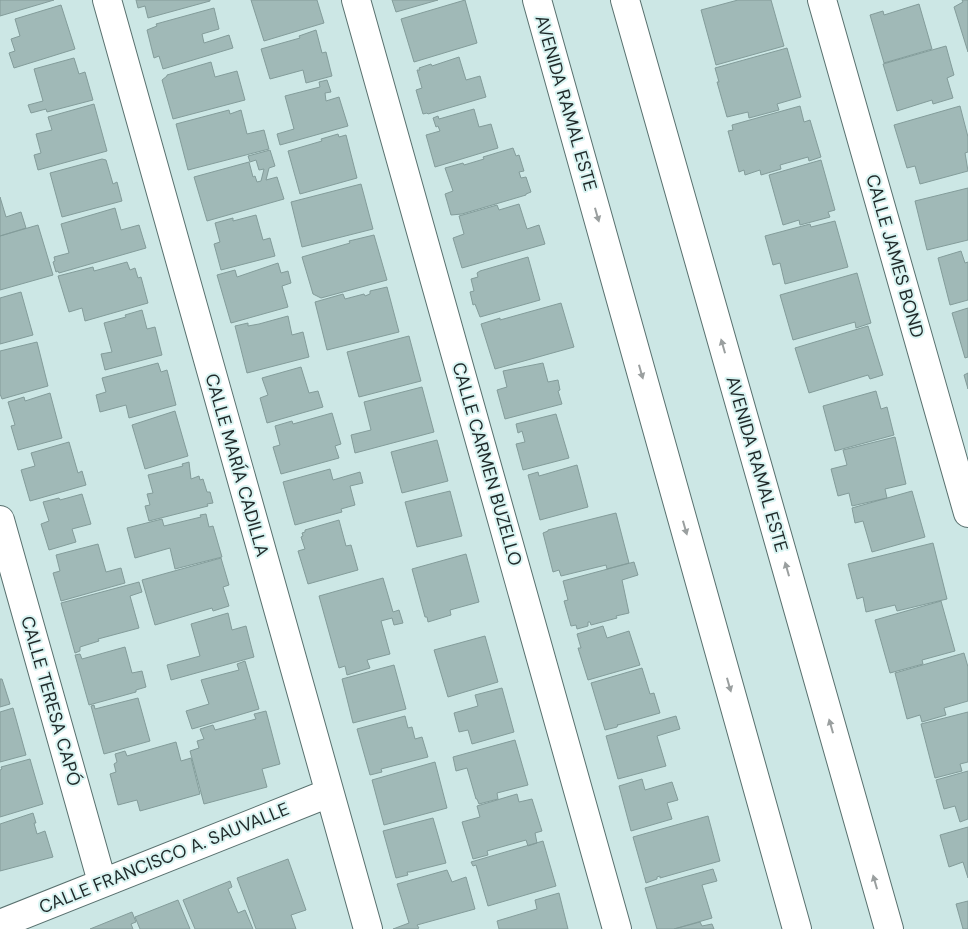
<svg xmlns="http://www.w3.org/2000/svg" width="968" height="929" viewBox="0 0 968 929" font-family="'DM Sans',sans-serif">
  <style>
    .building { fill: #a0b9b7; stroke: #839c9a }
    .lines { fill: none; stroke-linecap: round; stroke-linejoin: round }
    .minor-casing { stroke: #59716f; stroke-width: 30 }
    .primary-casing { stroke: #59716f; stroke-width: 30 }
    .minor { stroke: #fff; stroke-width: 28 }
    .primary { stroke: #fff; stroke-width: 28 }
    .oneway { fill: #9a9f9f }
    .labels { text-anchor: middle; dominant-baseline: central; stroke-width: 4; stroke-linejoin: round; paint-order: stroke }
    .street-label { font-size: 18px; fill: #1f2929; stroke: #d9f4f2 }
  </style>
  <rect width="100%" height="100%" fill="#cce7e5"/>
  <path class="building" d="M 0,0 L 54,0 L 0,16 Z
    M 136,0 L 210,0 L 210,1 L 148,18 L 145,6 L 138,8 Z
    M 251,0 L 317,0 L 324,23 L 264,41 Z
    M 392,0 L 438,0 L 396,12 Z
    M 465,0 L 477,43 L 414,62 L 401,19 Z
    M 738,0 L 771,0 L 784,46 L 716,65 L 701,10 Z
    M 962,0 L 968,0 L 968,52 L 954,7 L 963,2 Z
    M 919,4 L 932,49 L 884,63 L 870,15 L 883,11 L 884,15 Z
    M 61,5 L 75,49 L 14,68 L 9,53 L 15,51 L 11,39 L 20,36 L 15,19 Z
    M 214,8 L 219,29 L 202,34 L 204,43 L 229,35 L 233,48 L 163,69 L 159,56 L 154,58 L 147,30 L 157,26 L 156,24 Z
    M 316,30 L 322,53 L 326,52 L 332,76 L 306,83 L 303,70 L 270,79 L 261,49 L 300,38 L 299,36 Z
    M 946,46 L 954,75 L 947,78 L 953,98 L 933,104 L 932,100 L 897,111 L 883,64 Z
    M 787,48 L 801,97 L 777,104 L 779,110 L 749,118 L 748,112 L 727,117 L 717,82 L 719,82 L 715,68 Z
    M 459,57 L 466,80 L 480,76 L 486,97 L 428,114 L 427,113 L 423,114 L 416,90 L 422,88 L 417,70 L 420,70 L 419,68 L 431,64 L 432,66 Z
    M 74,58 L 79,74 L 85,72 L 93,100 L 47,112 L 46,109 L 31,113 L 28,105 L 43,101 L 34,69 Z
    M 211,62 L 215,77 L 237,71 L 245,100 L 173,119 L 162,80 L 167,76 L 167,75 Z
    M 327,80 L 331,92 L 325,93 L 326,101 L 339,97 L 348,126 L 280,145 L 277,134 L 294,129 L 285,96 L 320,87 L 319,82 Z
    M 94,104 L 107,151 L 38,170 L 34,155 L 41,153 L 36,134 L 52,130 L 48,117 Z
    M 800,106 L 804,122 L 810,120 L 821,157 L 809,161 L 808,157 L 780,165 L 781,169 L 761,175 L 760,170 L 745,175 L 744,170 L 739,172 L 728,131 L 733,130 L 732,125 Z
    M 960,106 L 968,137 L 968,152 L 965,153 L 968,171 L 920,184 L 915,166 L 907,168 L 894,125 Z
    M 474,109 L 479,127 L 491,124 L 498,148 L 435,167 L 426,135 L 440,131 L 438,126 L 436,127 L 433,118 L 438,116 L 439,119 Z
    M 229,110 L 230,114 L 241,110 L 247,134 L 264,130 L 269,149 L 188,170 L 176,124 Z
    M 338,134 L 339,137 L 346,135 L 357,178 L 300,194 L 288,151 L 322,141 L 321,139 Z
    M 513,148 L 516,156 L 519,155 L 524,171 L 519,172 L 521,178 L 526,177 L 531,192 L 526,194 L 526,195 L 462,214 L 451,215 L 445,194 L 453,191 L 445,168 L 463,163 L 464,165 L 484,159 L 483,157 Z
    M 270,150 L 275,166 L 269,168 L 266,180 L 277,177 L 284,199 L 207,221 L 194,177 L 249,162 L 253,177 L 255,176 L 257,182 L 261,181 L 264,169 L 259,170 L 256,160 L 250,162 L 248,156 Z
    M 102,159 L 106,160 L 113,184 L 117,182 L 122,201 L 62,217 L 50,173 Z
    M 821,160 L 835,210 L 828,212 L 830,217 L 800,225 L 799,220 L 783,225 L 769,175 Z
    M 361,184 L 373,229 L 302,247 L 291,202 Z
    M 968,188 L 968,240 L 927,250 L 915,201 Z
    M 0,197 L 6,217 L 21,212 L 26,228 L 0,236 Z
    M 519,204 L 527,229 L 539,225 L 545,244 L 462,268 L 453,238 L 464,234 L 459,216 L 497,205 L 499,210 Z
    M 115,208 L 121,230 L 139,225 L 146,248 L 59,273 L 58,271 L 56,272 L 53,262 L 55,261 L 54,257 L 69,253 L 61,224 Z
    M 256,215 L 263,240 L 270,238 L 275,256 L 221,270 L 214,244 L 220,242 L 215,223 L 233,218 L 233,221 Z
    M 835,221 L 848,267 L 785,284 L 780,263 L 773,265 L 765,236 L 810,224 L 811,227 Z
    M 38,225 L 53,275 L 0,290 L 0,236 Z
    M 374,235 L 387,280 L 321,298 L 313,294 L 302,257 L 350,243 L 349,241 Z
    M 961,251 L 965,263 L 968,262 L 968,300 L 950,305 L 938,258 Z
    M 528,257 L 540,300 L 480,317 L 475,304 L 473,305 L 470,292 L 474,291 L 471,279 L 478,277 L 477,273 L 480,271 Z
    M 127,262 L 130,270 L 135,268 L 138,278 L 141,277 L 148,303 L 85,321 L 82,308 L 69,312 L 58,276 L 93,267 L 94,271 Z
    M 278,263 L 281,273 L 288,271 L 291,283 L 282,286 L 288,307 L 231,323 L 217,275 L 235,270 L 237,277 Z
    M 857,273 L 871,323 L 856,328 L 855,322 L 793,340 L 780,295 Z
    M 387,287 L 399,332 L 327,350 L 315,302 L 343,294 L 345,299 L 364,294 L 365,296 L 370,294 L 370,291 Z
    M 21,292 L 33,335 L 0,344 L 0,298 Z
    M 561,303 L 574,347 L 495,369 L 481,324 L 500,318 L 500,320 Z
    M 968,308 L 968,357 L 965,358 L 952,313 Z
    M 142,310 L 147,329 L 155,327 L 162,355 L 105,370 L 101,354 L 112,352 L 104,323 L 126,317 L 125,315 Z
    M 288,316 L 292,335 L 303,332 L 309,357 L 247,373 L 235,326 L 248,323 L 248,326 L 259,324 Z
    M 868,326 L 883,375 L 870,379 L 868,375 L 809,393 L 795,348 Z
    M 409,336 L 421,381 L 359,397 L 347,352 Z
    M 37,342 L 48,386 L 2,399 L 0,394 L 0,351 Z
    M 158,363 L 161,372 L 167,370 L 176,405 L 129,418 L 126,405 L 100,412 L 96,395 L 106,392 L 102,378 Z
    M 543,363 L 548,382 L 558,380 L 560,390 L 558,391 L 562,404 L 505,419 L 497,390 L 507,387 L 503,371 Z
    M 301,367 L 309,393 L 318,391 L 323,407 L 267,423 L 260,398 L 268,395 L 262,378 Z
    M 968,373 L 968,389 L 964,375 Z
    M 422,387 L 434,432 L 355,453 L 351,435 L 371,430 L 364,402 Z
    M 876,391 L 881,409 L 887,407 L 894,435 L 835,451 L 823,406 Z
    M 50,393 L 62,438 L 18,450 L 11,426 L 15,425 L 8,402 L 24,397 L 25,401 Z
    M 175,411 L 188,456 L 145,469 L 132,425 Z
    M 332,413 L 341,444 L 335,446 L 339,458 L 281,474 L 273,447 L 280,445 L 275,426 L 292,421 L 293,424 Z
    M 556,414 L 569,458 L 523,470 L 516,444 L 525,442 L 522,431 L 518,433 L 516,424 Z
    M 895,437 L 906,484 L 885,489 L 887,498 L 852,506 L 849,493 L 838,496 L 831,469 L 847,465 L 843,450 Z
    M 437,440 L 448,481 L 402,493 L 391,452 Z
    M 69,442 L 78,473 L 82,471 L 86,485 L 30,501 L 21,470 L 35,466 L 31,453 Z
    M 189,462 L 191,479 L 199,476 L 200,480 L 203,479 L 207,492 L 210,492 L 213,503 L 207,504 L 208,506 L 149,521 L 145,506 L 150,505 L 147,494 L 153,493 L 148,475 L 183,466 L 182,464 Z
    M 577,465 L 588,507 L 540,520 L 528,475 L 538,472 L 539,476 Z
    M 330,469 L 333,480 L 360,472 L 363,483 L 350,486 L 355,505 L 341,509 L 342,512 L 295,525 L 283,482 Z
    M 450,491 L 462,536 L 417,547 L 405,502 Z
    M 912,491 L 925,537 L 872,552 L 863,521 L 855,523 L 852,508 Z
    M 82,494 L 91,524 L 72,529 L 76,542 L 49,550 L 41,524 L 49,521 L 43,502 L 59,498 L 60,500 Z
    M 616,513 L 629,563 L 607,569 L 606,565 L 561,576 L 559,570 L 553,572 L 543,533 L 548,531 L 548,530 Z
    M 206,514 L 209,527 L 213,526 L 222,557 L 175,569 L 170,548 L 135,558 L 127,528 L 162,519 L 164,526 L 201,517 L 200,515 Z
    M 339,520 L 346,546 L 351,545 L 358,570 L 308,584 L 298,551 L 305,549 L 301,537 L 303,536 L 302,533 L 305,532 L 305,530 Z
    M 933,543 L 947,599 L 897,611 L 895,605 L 866,612 L 863,597 L 857,599 L 848,564 Z
    M 98,544 L 106,572 L 121,568 L 125,583 L 61,601 L 53,573 L 60,571 L 56,555 Z
    M 466,554 L 479,602 L 450,610 L 451,615 L 428,622 L 427,617 L 425,617 L 412,569 Z
    M 221,558 L 229,585 L 223,587 L 229,606 L 213,611 L 212,608 L 155,625 L 142,580 Z
    M 634,562 L 638,575 L 622,580 L 629,613 L 616,616 L 617,618 L 591,625 L 590,622 L 588,622 L 588,626 L 577,629 L 576,625 L 571,626 L 564,601 L 568,600 L 563,581 Z
    M 383,578 L 393,612 L 399,610 L 403,623 L 394,625 L 392,618 L 381,621 L 390,654 L 367,660 L 370,668 L 347,675 L 345,666 L 339,668 L 319,596 Z
    M 139,582 L 142,592 L 130,596 L 139,628 L 98,639 L 99,641 L 80,647 L 80,651 L 75,653 L 61,603 Z
    M 941,601 L 955,651 L 922,660 L 923,664 L 890,673 L 875,620 Z
    M 228,613 L 232,630 L 246,626 L 254,657 L 171,680 L 167,665 L 200,656 L 191,624 Z
    M 603,626 L 607,638 L 629,631 L 640,665 L 588,680 L 578,648 L 581,648 L 577,634 Z
    M 485,636 L 498,682 L 448,697 L 434,650 Z
    M 125,647 L 132,673 L 142,671 L 146,687 L 136,690 L 136,692 L 89,705 L 75,655 L 80,654 L 82,659 Z
    M 964,653 L 968,667 L 968,701 L 944,708 L 946,715 L 922,722 L 920,715 L 907,719 L 895,673 Z
    M 245,661 L 259,709 L 192,729 L 186,711 L 209,704 L 201,680 L 239,670 L 237,664 Z
    M 394,665 L 406,709 L 353,723 L 342,679 Z
    M 642,668 L 650,694 L 654,693 L 660,713 L 618,725 L 618,724 L 617,727 L 605,730 L 591,683 Z
    M 0,679 L 2,679 L 10,704 L 0,707 Z
    M 502,688 L 514,732 L 472,744 L 468,730 L 459,732 L 454,713 L 478,706 L 475,695 Z
    M 138,698 L 150,741 L 104,754 L 91,706 L 94,705 L 95,709 Z
    M 13,708 L 26,755 L 0,762 L 0,712 Z
    M 266,711 L 280,764 L 262,769 L 267,787 L 204,804 L 190,751 L 199,748 L 197,741 L 204,739 L 200,729 L 213,725 L 215,730 L 256,719 L 254,714 Z
    M 968,712 L 968,762 L 960,764 L 962,771 L 935,778 L 921,724 Z
    M 405,716 L 408,728 L 412,727 L 415,739 L 422,737 L 428,757 L 381,769 L 382,772 L 370,775 L 357,729 Z
    M 676,716 L 680,729 L 657,736 L 666,766 L 618,779 L 606,736 Z
    M 515,740 L 528,785 L 497,793 L 498,799 L 479,804 L 477,799 L 476,799 L 467,768 L 456,771 L 453,757 Z
    M 176,742 L 181,761 L 191,758 L 200,794 L 140,811 L 137,800 L 118,805 L 110,774 L 116,772 L 114,764 L 117,762 L 115,754 L 125,751 L 127,756 Z
    M 30,759 L 43,804 L 0,817 L 0,770 L 2,769 L 1,767 Z
    M 435,762 L 447,808 L 384,825 L 372,780 Z
    M 968,771 L 968,819 L 960,822 L 955,806 L 944,809 L 936,780 Z
    M 642,779 L 645,790 L 672,782 L 678,800 L 667,803 L 672,819 L 631,831 L 619,786 Z
    M 517,794 L 519,802 L 532,799 L 542,831 L 535,833 L 537,843 L 528,846 L 526,840 L 487,851 L 488,855 L 473,859 L 462,822 L 480,817 L 477,806 Z
    M 33,813 L 36,823 L 34,823 L 37,834 L 45,831 L 53,857 L 0,871 L 0,824 Z
    M 708,816 L 720,861 L 660,878 L 660,876 L 657,877 L 657,879 L 646,883 L 633,837 Z
    M 433,818 L 446,863 L 410,872 L 407,872 L 408,875 L 396,878 L 383,831 Z
    M 968,827 L 968,878 L 963,862 L 949,867 L 940,835 Z
    M 543,841 L 556,886 L 488,906 L 476,865 L 473,866 L 471,862 Z
    M 288,859 L 306,910 L 291,915 L 296,929 L 256,929 L 237,878 Z
    M 713,869 L 717,881 L 702,885 L 712,918 L 674,929 L 657,929 L 645,888 Z
    M 447,870 L 452,882 L 466,877 L 475,909 L 417,925 L 419,928 L 417,929 L 393,929 L 409,923 L 397,884 Z
    M 230,881 L 232,887 L 228,889 L 238,913 L 245,910 L 253,929 L 195,929 L 183,900 Z
    M 559,893 L 568,929 L 499,929 L 497,921 L 537,909 L 535,900 Z
    M 178,900 L 190,929 L 140,929 L 135,917 Z
    M 968,901 L 968,929 L 963,929 L 956,904 Z
    M 132,912 L 136,922 L 131,924 L 133,929 L 90,929 Z
    M 700,922 L 702,926 L 712,924 L 714,929 L 674,929 Z"/>
  <g class="lines">
    <g class="minor-casing">
      <path id="minor" d="M 107,0 L 368,929
        M 356,0 L 617,929
        M 822,0 L 968,513
        M 0,520 L 102,882
        M 0,924 L 329,793"/>
    </g>
    <g class="primary-casing">
      <path id="primary" d="M 537,0 L 797,929
        M 625,0 L 889,929"/>
    </g>
    <use href="#minor" class="minor"/>
    <use href="#primary" class="primary"/>
  </g>
  <defs><path id="oneway-solid" d="M-6-.8H1V-3.2L6.5 0L1 3.2V.8H-6Z" transform="scale(1.25)"/></defs>
  <g class="oneway">
    <use href="#oneway-solid" transform="translate(597 215) rotate(74)"/>
    <use href="#oneway-solid" transform="translate(723 346) rotate(-106)"/>
    <use href="#oneway-solid" transform="translate(641 372) rotate(74)"/>
    <use href="#oneway-solid" transform="translate(685 528) rotate(74)"/>
    <use href="#oneway-solid" transform="translate(787 569) rotate(-106)"/>
    <use href="#oneway-solid" transform="translate(729 685) rotate(74)"/>
    <use href="#oneway-solid" transform="translate(831 726) rotate(-106)"/>
    <use href="#oneway-solid" transform="translate(875 882) rotate(-106)"/>
  </g>
  <g class="labels">
    <g class="street-label">
      <text transform="translate(566 103) rotate(74)">AVENIDA RAMAL ESTE</text>
      <text transform="translate(895 256) rotate(74)">CALLE JAMES BOND</text>
      <text transform="translate(487 464) rotate(74)">CALLE CARMEN BUZELLO</text>
      <text transform="translate(757 464) rotate(74)">AVENIDA RAMAL ESTE</text>
      <text transform="translate(237 465) rotate(74)">CALLE MARÍA CADILLA</text>
      <text transform="translate(51 701) rotate(74)">CALLE TERESA CAPÓ</text>
      <text transform="translate(164 858) rotate(-22)">CALLE FRANCISCO A. SAUVALLE</text>
    </g>
  </g>
</svg>
